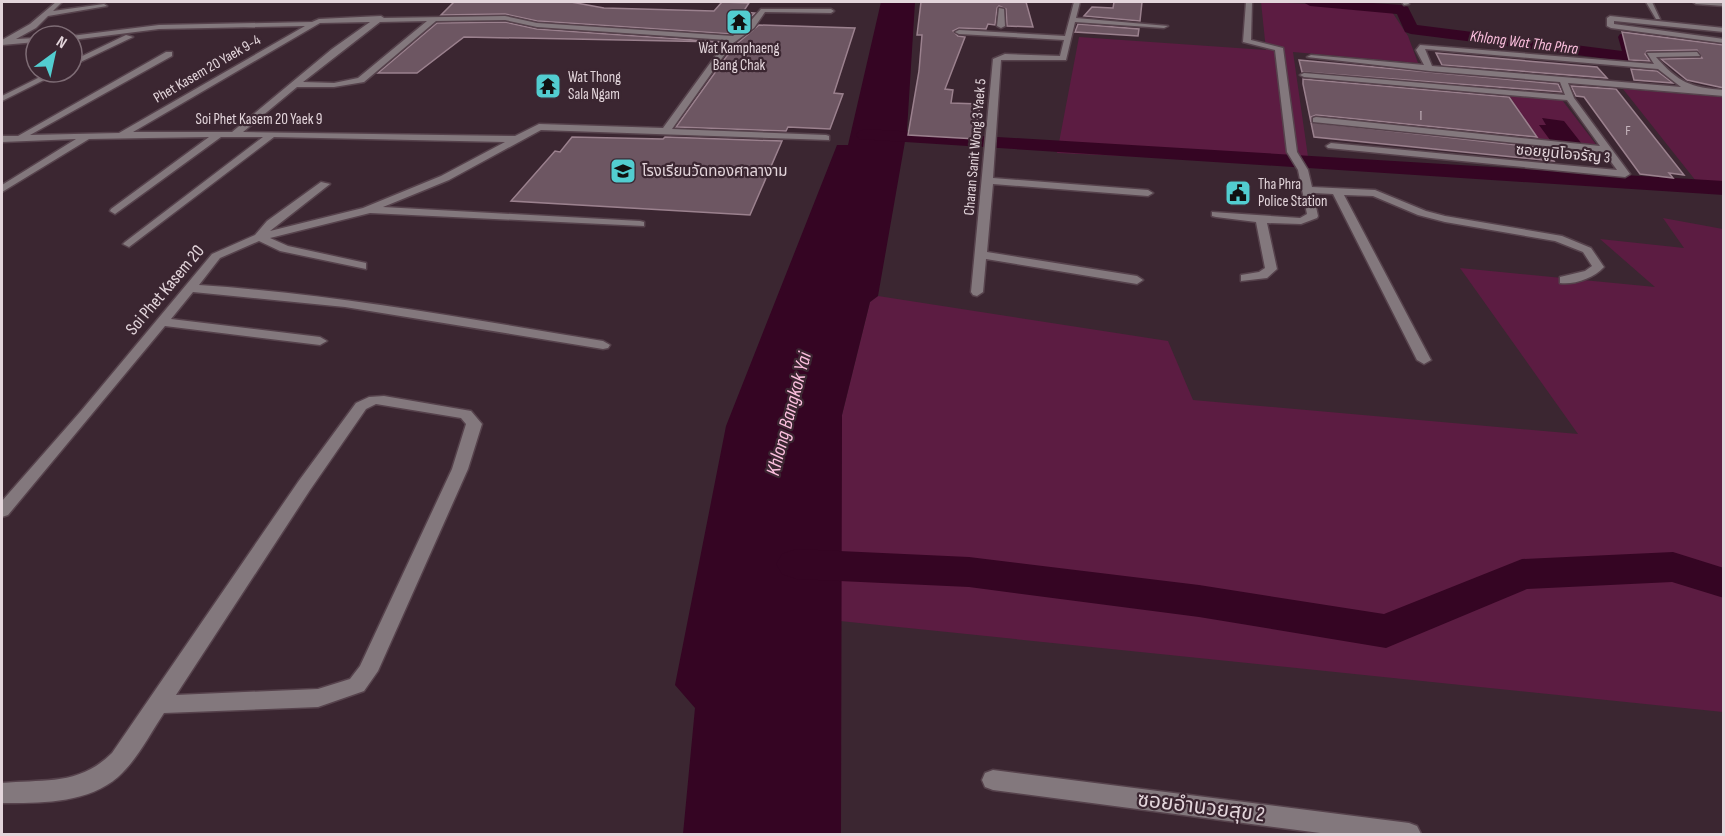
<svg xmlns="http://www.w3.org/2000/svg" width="1725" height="836" viewBox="0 0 1725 836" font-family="'Sofia Sans Condensed','Noto Sans Thai',sans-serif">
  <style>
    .green { fill: #5c1c42 }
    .water { fill: #350523 }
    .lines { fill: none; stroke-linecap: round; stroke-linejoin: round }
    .canal { fill: #350523; fill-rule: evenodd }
    .building { fill: #6d5662; stroke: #9b818e; stroke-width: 1.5 }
    .minor-casing { stroke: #56424c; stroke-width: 3 }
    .minor { fill: #83787d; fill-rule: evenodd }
    .labels { text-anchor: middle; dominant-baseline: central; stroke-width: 4.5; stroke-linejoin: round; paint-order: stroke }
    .far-number-label { font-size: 14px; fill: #c6b5bd }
    .far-poi-label { font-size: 15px; fill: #e3d5db; stroke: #3b2631; text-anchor: start }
    .far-street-label { font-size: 15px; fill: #e3d5db; stroke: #3b2631 }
    .far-water-label { font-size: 16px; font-style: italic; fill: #fcbfde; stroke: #3b2631 }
    .street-label { font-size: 18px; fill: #e3d5db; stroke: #3b2631 }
    .water-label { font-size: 20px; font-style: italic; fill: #fcbfde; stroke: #3b2631 }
    .near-street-label { font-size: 21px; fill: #e3d5db; stroke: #3b2631 }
  </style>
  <rect width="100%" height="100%" fill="#3b2631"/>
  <path class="green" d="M 1261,2 L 1337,5 L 1392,12 L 1408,36 L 1418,63 L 1293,52 L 1309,164 L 1057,153 L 1079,37 L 1266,50 Z
    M 1623,89 L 1723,97 L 1723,184 L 1696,181 Z
    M 1509,95 L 1562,100 L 1598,147 L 1538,141 Z
    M 1663,218 L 1723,229 L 1723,712 L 840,621 L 842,415 L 870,302 L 878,296 L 1168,341 L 1193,400 L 1578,434 L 1460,268 L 1655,287 L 1600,239 L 1684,248 Z"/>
  <path class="water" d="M 881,2 L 915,2 L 907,130 L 878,296 L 870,302 L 842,415 L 841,834 L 683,834 L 695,708 L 675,685 L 726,426 L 837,145 L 848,145 Z
    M 1542,118 L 1564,121 L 1582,144 L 1550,140 L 1539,125 L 1546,125 Z"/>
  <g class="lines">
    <path class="canal" d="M 1303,2 L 1356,2 L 1403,5 L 1408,7 L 1417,25 L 1622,51 L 1618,37 L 1620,34 L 1648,36 L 1656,41 L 1648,46 L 1636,44 L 1641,57 L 1632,62 L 1411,34 L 1405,32 L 1397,14 L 1310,6 Z
      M 866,129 L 1724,181 L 1724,195 L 859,139 L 856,135 L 859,131 Z
      M 796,549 L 969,557 L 1199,585 L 1384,614 L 1522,559 L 1673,552 L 1724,568 L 1724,598 L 1672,582 L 1527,589 L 1386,648 L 1199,617 L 969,587 L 796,579 L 782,574 L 776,564 L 782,554 Z"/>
  </g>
  <path class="building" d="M 454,2 L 571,2 L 604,8 L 714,11 L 722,2 L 749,3 L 743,12 L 755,13 L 732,34 L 537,21 L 505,14 L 441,15 Z
    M 921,2 L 1026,2 L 1033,27 L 1007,26 L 1006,9 L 999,6 L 997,8 L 995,25 L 988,24 L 986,29 L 959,28 L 953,31 L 958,36 L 965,37 L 945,89 L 953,90 L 951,103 L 980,104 L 976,139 L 908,135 L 919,71 L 922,35 L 917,35 Z
    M 1114,2 L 1142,2 L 1140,21 L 1084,16 L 1092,7 L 1113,8 Z
    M 505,22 L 537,29 L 723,42 L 464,37 L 417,73 L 378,73 L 437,23 Z
    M 1078,24 L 1139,29 L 1138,36 L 1075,32 Z
    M 759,25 L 855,28 L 834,93 L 843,94 L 830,129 L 788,127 L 786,131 L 676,127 L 734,46 Z
    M 1622,32 L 1724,45 L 1724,88 L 1687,80 L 1661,59 L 1702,58 L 1697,50 L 1647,51 L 1645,54 L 1650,61 L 1629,60 Z
    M 1436,53 L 1597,67 L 1607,78 L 1442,65 Z
    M 1299,60 L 1558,84 L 1562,92 L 1302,72 Z
    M 1631,69 L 1657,71 L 1673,83 L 1634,80 Z
    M 1303,79 L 1509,97 L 1537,137 L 1316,115 L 1311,117 L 1311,122 L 1545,148 L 1554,161 L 1314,137 L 1303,84 Z
    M 1571,86 L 1616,89 L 1684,175 L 1669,173 L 1673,178 L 1640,174 L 1584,97 L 1576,96 Z
    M 572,137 L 663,139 L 665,137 L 782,141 L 750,215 L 511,201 L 555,151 L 560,152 Z"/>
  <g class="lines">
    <g class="minor-casing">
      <path id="minor" d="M 56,2 L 62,2 L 53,11 L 104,4 L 107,6 L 48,16 L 36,28 L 16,39 L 36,38 L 36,42 L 2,45 L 2,40 L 30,24 Z
        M 1074,2 L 1080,2 L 1076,18 L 1168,26 L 1164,28 L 1075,22 L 1066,60 L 1001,60 L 993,178 L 1148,190 L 1153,193 L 1148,196 L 993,184 L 987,252 L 1137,276 L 1143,280 L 1137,284 L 986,259 L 983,292 L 977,296 L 973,295 L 971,292 L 993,59 L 1005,54 L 1060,56 L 1064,40 L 959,34 L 955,32 L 959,30 L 1065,36 Z
        M 1246,2 L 1252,2 L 1251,40 L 1283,48 L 1297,152 L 1308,170 L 1312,187 L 1375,190 L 1426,211 L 1445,216 L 1562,236 L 1591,248 L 1604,267 C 1594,278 1574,285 1560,283 L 1560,277 L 1585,271 L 1592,266 L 1583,252 L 1555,241 L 1445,222 L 1418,215 L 1373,196 L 1344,195 L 1431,360 L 1424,364 L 1417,360 L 1333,194 L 1313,193 L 1318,216 L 1317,218 L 1301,224 L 1267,223 L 1277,269 L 1267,278 L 1241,281 L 1241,275 L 1259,272 L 1265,268 L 1256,222 L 1216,217 L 1212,216 L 1212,212 L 1300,218 L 1307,214 L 1298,170 L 1287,152 L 1275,50 L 1243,42 Z
        M 1402,2 L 1408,2 L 1409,4 L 1404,5 Z
        M 1646,2 L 1652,2 L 1660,19 L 1656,19 Z
        M 1693,2 L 1724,2 L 1724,6 L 1696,4 Z
        M 999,8 L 1004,9 L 1005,26 L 1001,28 L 997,26 Z
        M 761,9 L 831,9 L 834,11 L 831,13 L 765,12 L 754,28 L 732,44 L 672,129 L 826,135 L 829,136 L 829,140 L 541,130 L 449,180 L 383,207 L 640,221 L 644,222 L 644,226 L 370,213 L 270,238 L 288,246 L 366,263 L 366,269 L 280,251 L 259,241 L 220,258 L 199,285 C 335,294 469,319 603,341 L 610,345 L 608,348 L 603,349 L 345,307 L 193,292 L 171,319 L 320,337 L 327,341 L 320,345 L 165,326 L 8,515 L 2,517 L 2,501 L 81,411 L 212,254 L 255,235 L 267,221 L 321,182 L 330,184 L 270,231 L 363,208 L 441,176 L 505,142 L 274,137 L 129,247 L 123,244 L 125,242 L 263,137 L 221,137 L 115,214 L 110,211 L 111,209 L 209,137 L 89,139 L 2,192 L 2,185 L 76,139 L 2,142 L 2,136 L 18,136 L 166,52 L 172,52 L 172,56 L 30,135 L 119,133 L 305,26 L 159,29 L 72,40 L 71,36 L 159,25 L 312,22 L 319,19 L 381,16 L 384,18 L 505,16 L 537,23 L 733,36 L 748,24 ZM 505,20 L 537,27 L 727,40 L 663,128 L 539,124 L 515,136 L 243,132 L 297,87 L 334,87 L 364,82 L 436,21 ZM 427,21 L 358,78 L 334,83 L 303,82 L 380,22 ZM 370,22 L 332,49 L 232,132 L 133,132 L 320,23 Z
        M 1610,16 L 1724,28 L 1724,32 L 1614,21 L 1614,24 L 1724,39 L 1724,43 L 1611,28 L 1607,26 L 1607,18 Z
        M 126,35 L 133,37 L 72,66 L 72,61 Z
        M 1420,45 L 1654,64 L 1647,53 L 1697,52 L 1700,56 L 1656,57 C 1678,82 1691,88 1724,90 L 1724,96 L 1568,83 L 1574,98 L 1630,174 L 1625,177 L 1328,148 L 1326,146 L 1331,143 L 1617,170 L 1604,152 L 1313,122 L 1313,118 L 1316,117 L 1600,146 L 1567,100 L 1304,77 L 1300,75 L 1304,73 L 1565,95 L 1560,82 L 1430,71 L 1307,57 L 1311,55 L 1424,65 L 1416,50 ZM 1425,49 L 1658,69 L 1681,87 L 1432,66 Z
        M 50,72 L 60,72 L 2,101 L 2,96 Z
        M 384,396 L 471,411 L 482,424 L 468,469 L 378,671 L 364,691 L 318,707 L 164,713 C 150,734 137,760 118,777 C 87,804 39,803 2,803 L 2,783 C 44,779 79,786 112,753 L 298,482 L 356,403 L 369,397 ZM 376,404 L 461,418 L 466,424 L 452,469 L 360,666 L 350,679 L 318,689 L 176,695 L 310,490 L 366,409 Z
        M 993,770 L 1409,823 L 1417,826 L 1421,834 L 1328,834 L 993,790 L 985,787 L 982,780 L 985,773 Z"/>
    </g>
    <use href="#minor" class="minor"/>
  </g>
  <defs>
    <g id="temple-square" transform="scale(1.35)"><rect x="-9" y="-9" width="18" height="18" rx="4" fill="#52cdd0" stroke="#3b2631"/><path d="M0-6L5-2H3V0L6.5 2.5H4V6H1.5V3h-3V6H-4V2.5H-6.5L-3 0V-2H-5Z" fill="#111"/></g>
    <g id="school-square" transform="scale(1.35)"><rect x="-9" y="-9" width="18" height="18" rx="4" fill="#52cdd0" stroke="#3b2631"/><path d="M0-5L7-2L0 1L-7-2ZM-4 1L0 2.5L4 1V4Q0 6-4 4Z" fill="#111"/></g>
    <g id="civic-square" transform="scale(1.35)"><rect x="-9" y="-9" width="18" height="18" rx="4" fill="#52cdd0" stroke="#3b2631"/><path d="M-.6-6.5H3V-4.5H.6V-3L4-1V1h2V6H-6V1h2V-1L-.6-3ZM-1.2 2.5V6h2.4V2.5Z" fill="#111"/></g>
  </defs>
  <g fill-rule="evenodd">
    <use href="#temple-square" x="739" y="22"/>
    <use href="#temple-square" x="548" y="86"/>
    <use href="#school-square" x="623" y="171"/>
    <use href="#civic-square" x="1238" y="193"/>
  </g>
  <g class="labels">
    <g class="far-number-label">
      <text x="1421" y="115">I</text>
      <text x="1628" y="130">F</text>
    </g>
    <g class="far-poi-label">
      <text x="739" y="48" text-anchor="middle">Wat Kamphaeng<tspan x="739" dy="17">Bang Chak</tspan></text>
      <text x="568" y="77">Wat Thong<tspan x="568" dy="17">Sala Ngam</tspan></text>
      <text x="642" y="171">โรงเรียนวัดทองศาลางาม</text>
      <text x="1258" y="184">Tha Phra<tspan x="1258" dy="17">Police Station</tspan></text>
    </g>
    <g class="far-street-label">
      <text transform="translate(207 69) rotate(-30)">Phet Kasem 20 Yaek 9-4</text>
      <text x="259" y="119">Soi Phet Kasem 20 Yaek 9</text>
      <text transform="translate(975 147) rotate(-85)">Charan Sanit Wong 3 Yaek 5</text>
      <text transform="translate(1563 154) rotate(5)">ซอยยูนิโอจรัญ 3</text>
    </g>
    <g class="far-water-label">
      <text transform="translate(1524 43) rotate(7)">Khlong Wat Tha Phra</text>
    </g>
    <g class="street-label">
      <text transform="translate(165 290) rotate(-50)">Soi Phet Kasem 20</text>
    </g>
    <g class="water-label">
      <text transform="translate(789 414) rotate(-75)">Khlong Bangkok Yai</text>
    </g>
    <g class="near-street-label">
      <text transform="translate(1201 807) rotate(7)">ซอยอำนวยสุข 2</text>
    </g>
  </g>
  <rect width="1725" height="836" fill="none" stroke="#e3d5db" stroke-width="6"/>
  <g transform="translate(54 54) rotate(33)"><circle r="28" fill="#3b2631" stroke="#7e6c75" stroke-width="1.5"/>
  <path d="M0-4.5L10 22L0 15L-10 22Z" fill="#52cdd0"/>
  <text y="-9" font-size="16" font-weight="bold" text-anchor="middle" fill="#e3d5db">N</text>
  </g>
</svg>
